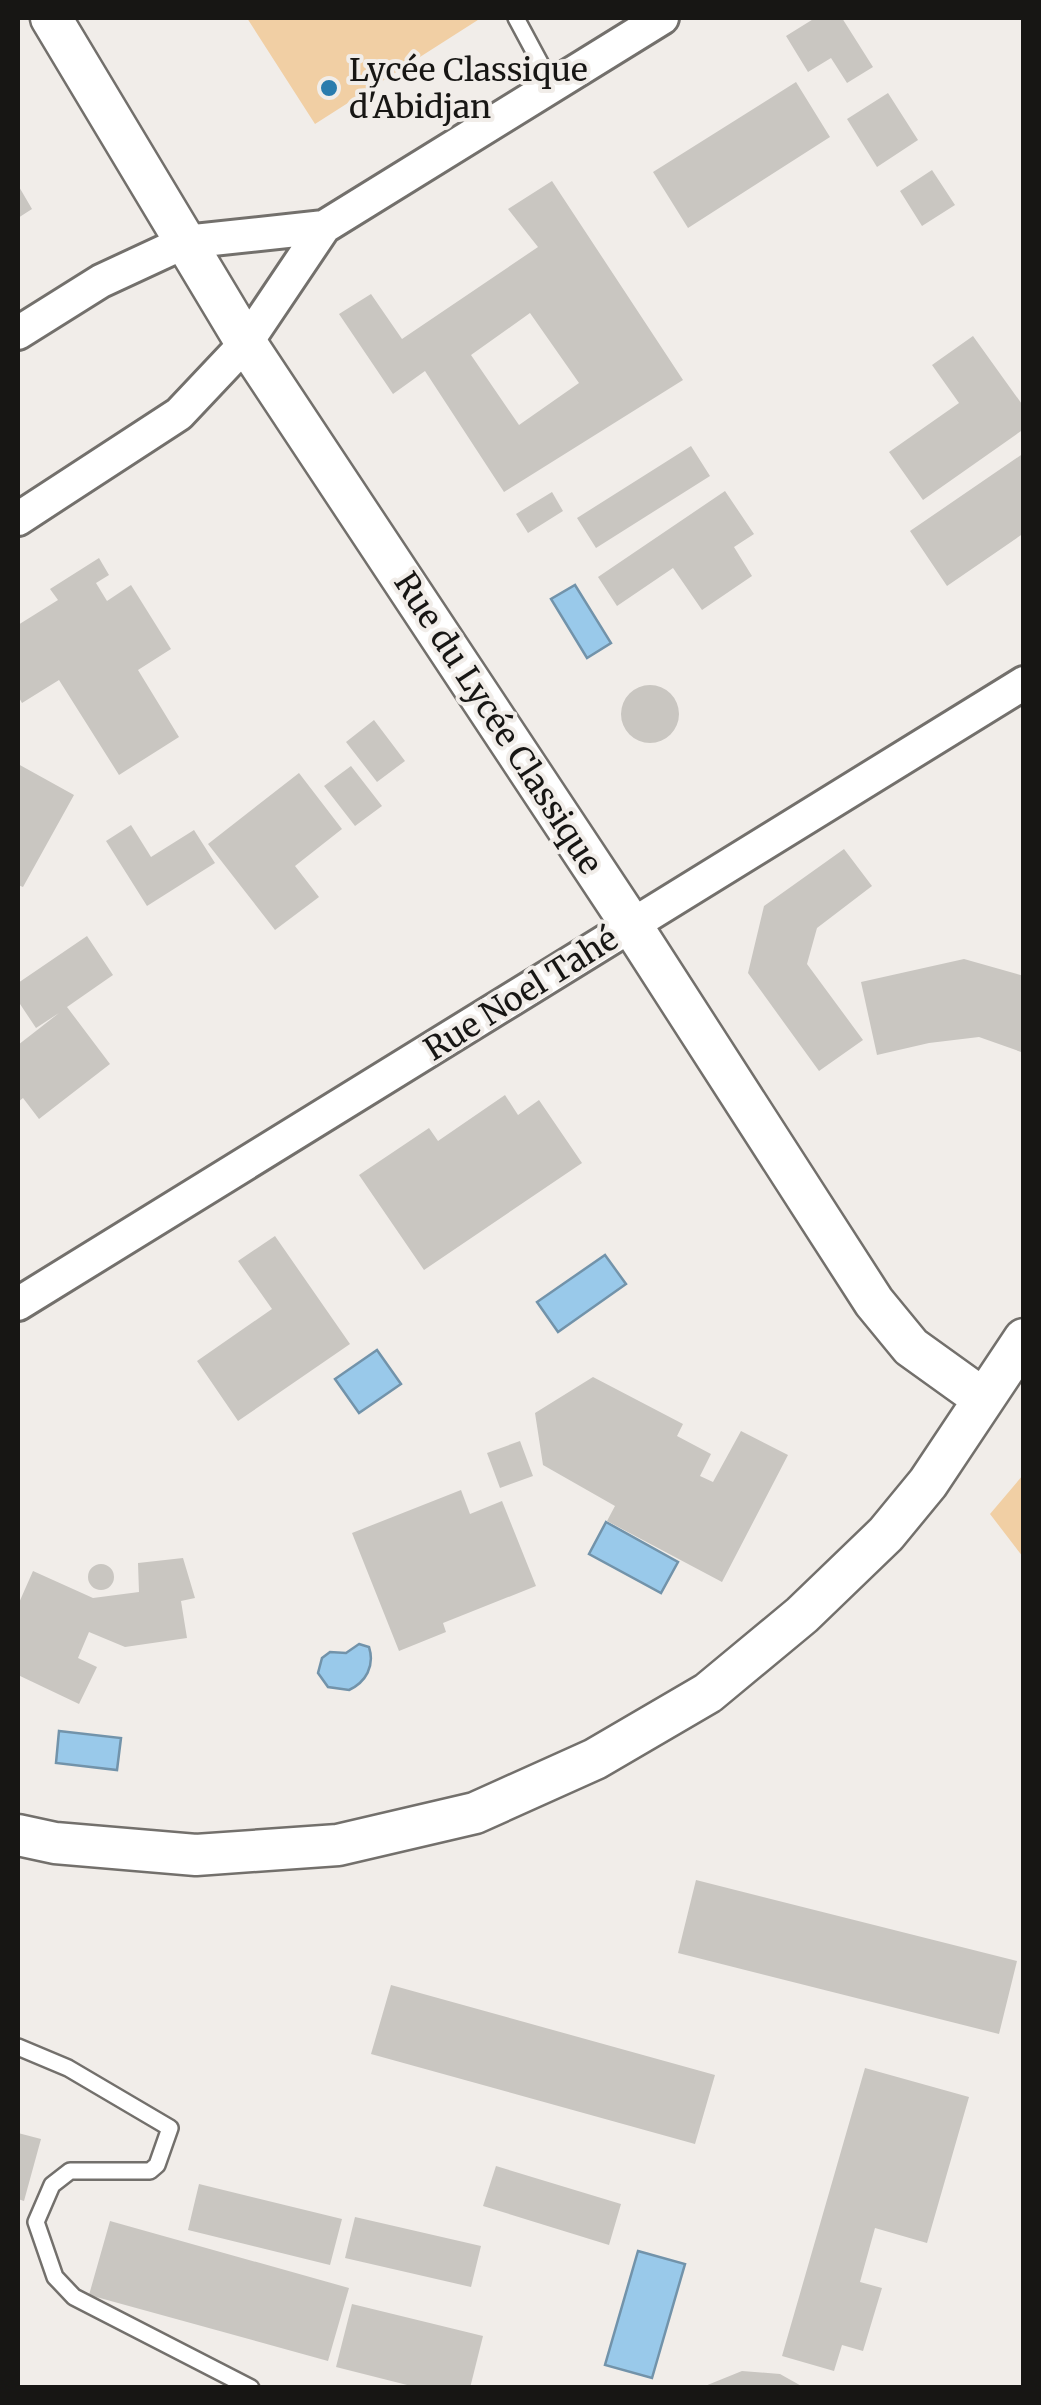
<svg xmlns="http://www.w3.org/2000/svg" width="1041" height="2405" viewBox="0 0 1041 2405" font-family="Merriweather,serif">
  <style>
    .green { fill: #f1cfa4 }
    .water { fill: #99c9ea; stroke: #7293aa; stroke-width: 2.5 }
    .building { fill: #c9c6c1; fill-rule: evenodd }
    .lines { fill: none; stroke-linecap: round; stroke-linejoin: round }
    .service-casing { stroke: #73706c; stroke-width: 20 }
    .minor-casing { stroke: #73706c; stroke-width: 38 }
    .tertiary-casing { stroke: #73706c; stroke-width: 45 }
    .service { stroke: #fff; stroke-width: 15 }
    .minor { stroke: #fff; stroke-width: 32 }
    .tertiary { stroke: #fff; stroke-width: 40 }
    .poi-dot { fill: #2a7cad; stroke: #f1ede9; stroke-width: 4 }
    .labels { text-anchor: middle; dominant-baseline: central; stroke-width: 8; stroke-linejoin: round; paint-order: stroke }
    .poi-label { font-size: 32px; fill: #171614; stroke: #f1ede9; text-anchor: start }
    .street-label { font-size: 32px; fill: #171614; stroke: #f1ede9 }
  </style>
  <rect width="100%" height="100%" fill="#f1ede9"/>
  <path class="green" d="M 247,18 L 481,18 L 315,124 Z
    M 1023,1475 L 1023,1557 L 990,1514 Z"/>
  <path class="water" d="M 575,585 L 611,643 L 587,658 L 551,599 Z
    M 605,1255 L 626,1284 L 558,1332 L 537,1302 Z
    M 377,1350 L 401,1384 L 359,1413 L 335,1379 Z
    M 606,1522 L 678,1562 L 661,1593 L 589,1554 Z
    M 359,1644 L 369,1647 C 375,1666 366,1682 349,1690 L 328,1687 L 318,1673 L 322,1658 L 330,1652 L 346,1653 Z
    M 59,1731 L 121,1738 L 117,1770 L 56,1763 Z
    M 638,2251 L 685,2264 L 652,2378 L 605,2365 Z"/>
  <path class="building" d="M 815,18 L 842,18 L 873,67 L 847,83 L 831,58 L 808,72 L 786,36 Z
    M 796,82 L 830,137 L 688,228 L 653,172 Z
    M 888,93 L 918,140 L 877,167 L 847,119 Z
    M 932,170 L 955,205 L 922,226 L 900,191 Z
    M 552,181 L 683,380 L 504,492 L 425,371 L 393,394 L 339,314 L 371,294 L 402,339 L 538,247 L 508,209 ZM 530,313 L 579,383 L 519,425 L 471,355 Z
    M 18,185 L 32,209 L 18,218 Z
    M 973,336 L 1024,407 L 1024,429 L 923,500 L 889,452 L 959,403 L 932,365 Z
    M 691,446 L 710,476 L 596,548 L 577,518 Z
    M 1024,453 L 1024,533 L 947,586 L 910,531 Z
    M 725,491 L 754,534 L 734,547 L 752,576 L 702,610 L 673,568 L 617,606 L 598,577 Z
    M 552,492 L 563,511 L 528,533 L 516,514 Z
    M 99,558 L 109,575 L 96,583 L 107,601 L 131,585 L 171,649 L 138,670 L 179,737 L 119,775 L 59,680 L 22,703 L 18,696 L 18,625 L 58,600 L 50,589 Z
    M621 714a29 29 0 1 1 58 0a29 29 0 1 1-58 0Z
    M 374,720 L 405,761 L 377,782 L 346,742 Z
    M 18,764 L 74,795 L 23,887 L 18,885 Z
    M 351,766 L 382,806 L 355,826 L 324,786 Z
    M 299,773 L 342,829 L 295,866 L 319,897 L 275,930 L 208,844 Z
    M 131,825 L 151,857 L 194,830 L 215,863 L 147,906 L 106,841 Z
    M 844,849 L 872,886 L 817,928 L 807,964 L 863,1040 L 819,1071 L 748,973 L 764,906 Z
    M 87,936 L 113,975 L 67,1007 L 110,1064 L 39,1119 L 23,1098 L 18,1102 L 18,1045 L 59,1013 L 36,1028 L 18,1001 L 18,983 Z
    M 964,959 L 1024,976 L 1024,1053 L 979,1037 L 929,1043 L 877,1055 L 861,982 Z
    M 505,1095 L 518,1115 L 539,1100 L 582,1163 L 424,1270 L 359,1175 L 429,1128 L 438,1141 Z
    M 275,1236 L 350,1344 L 238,1421 L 197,1361 L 272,1309 L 238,1261 Z
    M 593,1377 L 683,1424 L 677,1436 L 711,1454 L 700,1476 L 713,1482 L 741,1431 L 788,1455 L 722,1582 L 607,1521 L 615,1506 L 543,1465 L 535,1413 Z
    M 520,1441 L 533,1476 L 500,1488 L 487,1453 Z
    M 461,1490 L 470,1514 L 502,1501 L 536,1586 L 443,1623 L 446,1632 L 399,1651 L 352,1533 Z
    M 183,1558 L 195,1598 L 181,1601 L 187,1638 L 125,1647 L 89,1632 L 78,1658 L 97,1667 L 79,1704 L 18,1675 L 18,1605 L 33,1571 L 93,1598 L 139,1592 L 138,1563 Z
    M88 1577a13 13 0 1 1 26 0a13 13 0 1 1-26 0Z
    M 696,1880 L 1017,1961 L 999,2034 L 678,1953 Z
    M 391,1985 L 715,2075 L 695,2144 L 371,2054 Z
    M 865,2068 L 969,2097 L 927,2243 L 875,2228 L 860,2282 L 882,2288 L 863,2351 L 842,2345 L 834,2371 L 782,2356 Z
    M 18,2133 L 41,2139 L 24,2201 L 18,2199 Z
    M 496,2166 L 621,2204 L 609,2245 L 483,2206 Z
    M 199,2184 L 342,2219 L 330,2265 L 188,2230 Z
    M 355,2217 L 481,2246 L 471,2287 L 345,2258 Z
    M 110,2221 L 349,2288 L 328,2361 L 89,2295 Z
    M 352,2304 L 483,2336 L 470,2388 L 419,2388 L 336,2367 Z
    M 742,2371 L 780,2374 L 805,2388 L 700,2388 Z"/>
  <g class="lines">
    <g class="service-casing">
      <path id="service" d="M 516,18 L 552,85
        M 18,2047 L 68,2068 L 170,2128 L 157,2165 L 150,2171 L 70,2171 L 52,2185 L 36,2222 L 55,2277 L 74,2297 L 251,2388"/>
    </g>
    <g class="minor-casing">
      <path id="minor" d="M 18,333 L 101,281 L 185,242 L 324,227
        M 18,519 L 179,414 L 246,343 L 324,227 L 662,18
        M 18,1304 L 1024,683"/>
    </g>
    <g class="tertiary-casing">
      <path id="tertiary" d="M 51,18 L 246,343 L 632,926 L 874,1302 L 911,1347 L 982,1398
        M 18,1835 L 55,1843 L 196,1855 L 338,1845 L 475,1813 L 595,1759 L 708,1693 L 802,1615 L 886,1534 L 928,1483 L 1024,1339"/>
    </g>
    <use href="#service" class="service"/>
    <use href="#minor" class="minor"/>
    <use href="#tertiary" class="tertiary"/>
  </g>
  <circle class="poi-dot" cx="329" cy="88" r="10"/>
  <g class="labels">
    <g class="poi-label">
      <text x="349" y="70">Lycée Classique<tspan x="349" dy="37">d'Abidjan</tspan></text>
    </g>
    <g class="street-label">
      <text transform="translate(498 723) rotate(57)">Rue du Lycée Classique</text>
      <text transform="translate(521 994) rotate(-32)">Rue Noel Tahé</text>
    </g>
  </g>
  <rect width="1041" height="2405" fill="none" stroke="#171614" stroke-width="40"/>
</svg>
